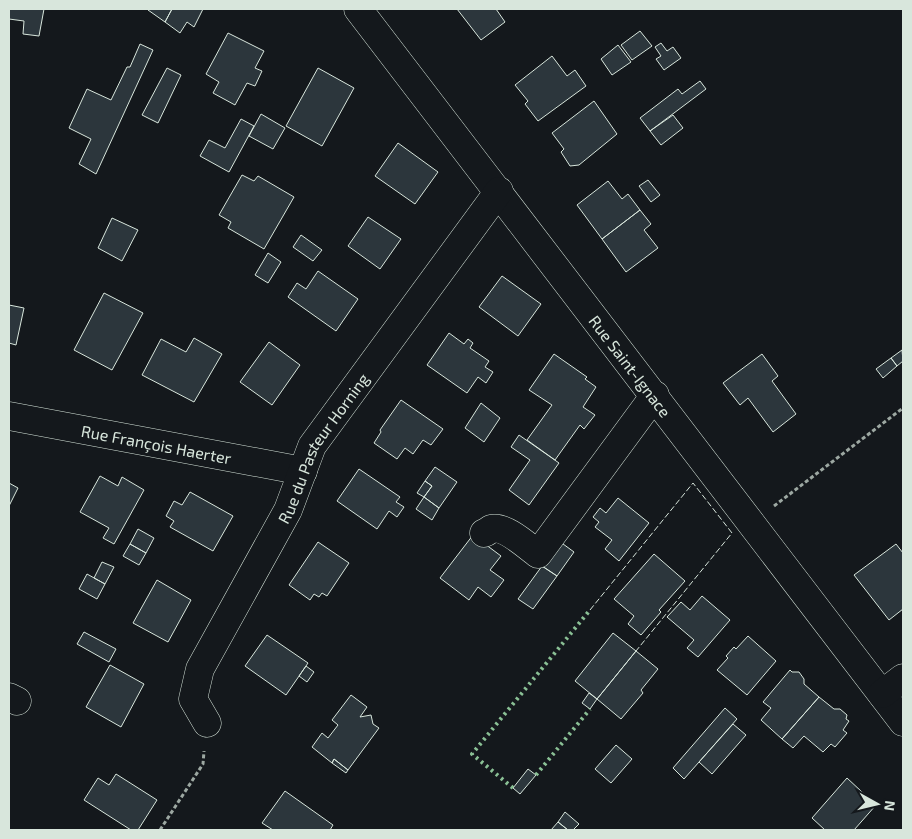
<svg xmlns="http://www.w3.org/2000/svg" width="912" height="839" viewBox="0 0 912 839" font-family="'Exo 2',sans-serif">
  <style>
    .building { fill: #2c363c; stroke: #d8e6dc }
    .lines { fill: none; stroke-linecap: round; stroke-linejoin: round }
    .minor-casing { stroke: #d8e6dc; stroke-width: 29 }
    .path { stroke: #9da8a2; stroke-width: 3; stroke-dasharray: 4 2.5; stroke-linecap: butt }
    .minor { stroke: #14181c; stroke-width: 28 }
    .hedge { stroke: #8ac095; stroke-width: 4; stroke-dasharray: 2.5 4; stroke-linecap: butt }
    .fence { stroke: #d8e6dc; stroke-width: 1; stroke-dasharray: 6 2.5; stroke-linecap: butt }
    .labels { text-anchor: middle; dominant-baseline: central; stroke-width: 4; stroke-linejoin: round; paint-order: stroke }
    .street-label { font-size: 16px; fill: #d8e6dc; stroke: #14181c }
  </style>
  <rect width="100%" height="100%" fill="#14181c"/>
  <path class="building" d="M 9,9 L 44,9 L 39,36 L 23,34 L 24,21 L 9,19 Z
    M 148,9 L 172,9 L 165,22 L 148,10 Z
    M 172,9 L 203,9 L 194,27 L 187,22 L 180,33 L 165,22 Z
    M 457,9 L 496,9 L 505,22 L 481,40 Z
    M 640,31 L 652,46 L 632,60 L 621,45 Z
    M 228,33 L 264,51 L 255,68 L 262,71 L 255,86 L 247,83 L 235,105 L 213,93 L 219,82 L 206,74 Z
    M 661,43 L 667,51 L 673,47 L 681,58 L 664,70 L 656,59 L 661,56 L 655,47 Z
    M 140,44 L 153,50 L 96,174 L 79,164 L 91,139 L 69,128 L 87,89 L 111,100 L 127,67 L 130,67 Z
    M 618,45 L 631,62 L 612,75 L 601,59 Z
    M 552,56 L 567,76 L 575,70 L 586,86 L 538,121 L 525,104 L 528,101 L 515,85 Z
    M 167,68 L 181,75 L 158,123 L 142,115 Z
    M 318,68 L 354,88 L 322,146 L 286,126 Z
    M 700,81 L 706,89 L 650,131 L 640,118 L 678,89 L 682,94 Z
    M 594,101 L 617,134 L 579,165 L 570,166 L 561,152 L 564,149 L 552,133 Z
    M 261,114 L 285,128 L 273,149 L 249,136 Z
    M 673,115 L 683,128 L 661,145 L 650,131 Z
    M 241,119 L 254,126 L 229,172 L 200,156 L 209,140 L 225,148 Z
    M 398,143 L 438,172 L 415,204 L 375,176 Z
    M 242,175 L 254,181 L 258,176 L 294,197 L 264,249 L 228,228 L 231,222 L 219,215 Z
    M 648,180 L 660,195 L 651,202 L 639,186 Z
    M 608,181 L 622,199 L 628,194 L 640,210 L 602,239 L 577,205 Z
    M 640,210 L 651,224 L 644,230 L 658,248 L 626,272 L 602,239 Z
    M 368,217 L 401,239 L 380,269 L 348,246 Z
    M 112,218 L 138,230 L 122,261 L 98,248 Z
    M 301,235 L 322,250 L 313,261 L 293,247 Z
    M 268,253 L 281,262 L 268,283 L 255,275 Z
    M 318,271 L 358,299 L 336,331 L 288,297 L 297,283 L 306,289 Z
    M 502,276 L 541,304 L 518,336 L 479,307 Z
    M 104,293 L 143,313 L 112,370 L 74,350 Z
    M 9,305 L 24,308 L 16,345 L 9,343 Z
    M 449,333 L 464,344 L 468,339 L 473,343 L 470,348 L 489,361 L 485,367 L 493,372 L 486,383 L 478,377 L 467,393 L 427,365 Z
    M 194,338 L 222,354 L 194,402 L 142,375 L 161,339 L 186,352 Z
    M 269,342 L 300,365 L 272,405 L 240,382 Z
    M 902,350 L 903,361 L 897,366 L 891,358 Z
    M 554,354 L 587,377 L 585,379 L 596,387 L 583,407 L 595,415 L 584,429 L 580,425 L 555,460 L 527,440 L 552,405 L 529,390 Z
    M 762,354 L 778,376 L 772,381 L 796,414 L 773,432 L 748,398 L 740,405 L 723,383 Z
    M 891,358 L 897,366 L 883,378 L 876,369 Z
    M 401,400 L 443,429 L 431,445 L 423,440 L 413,454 L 405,448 L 397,459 L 374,443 L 381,432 L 380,430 Z
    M 481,403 L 500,418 L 484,442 L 465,428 Z
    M 519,435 L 559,463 L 529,505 L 509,490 L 530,460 L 511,447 Z
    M 435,467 L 457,482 L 439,508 L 424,497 L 432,486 L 425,481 Z
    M 359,469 L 400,497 L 396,502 L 404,507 L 397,517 L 389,511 L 377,529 L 337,501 Z
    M 100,476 L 118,486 L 122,477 L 144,490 L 114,544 L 103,538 L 109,528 L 80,512 Z
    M 425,481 L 432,486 L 424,497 L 417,493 Z
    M 9,483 L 18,488 L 9,506 Z
    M 190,492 L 233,516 L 213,551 L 170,527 L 174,521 L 166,516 L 174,501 L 182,505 Z
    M 424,497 L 439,508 L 432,520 L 416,509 Z
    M 618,498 L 649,523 L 619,561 L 605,549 L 612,540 L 595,527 L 599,522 L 593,517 L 600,508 L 606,513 Z
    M 138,529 L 154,538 L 146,553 L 130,544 Z
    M 473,535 L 501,556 L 490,570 L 504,580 L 491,597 L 478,587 L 469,600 L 440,578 Z
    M 559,541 L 574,552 L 557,576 L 542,566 Z
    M 318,542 L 349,563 L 327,596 L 322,593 L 319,597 L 314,594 L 310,600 L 289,585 Z
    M 130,544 L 146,553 L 139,565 L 123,556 Z
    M 896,544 L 903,553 L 903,609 L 889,620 L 854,575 Z
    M 654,554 L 685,581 L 659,610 L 661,612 L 641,635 L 628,624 L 634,616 L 614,599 Z
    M 102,562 L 114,567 L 105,584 L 94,578 Z
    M 542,566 L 557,576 L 533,609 L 518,599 Z
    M 87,574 L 105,584 L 97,599 L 79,589 Z
    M 157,580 L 191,600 L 168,642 L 133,623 Z
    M 702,596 L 730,620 L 698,657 L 687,648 L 694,640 L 667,617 L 681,602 L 690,610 Z
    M 84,632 L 116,649 L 109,662 L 77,644 Z
    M 613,633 L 636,651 L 597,699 L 575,681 Z
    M 267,635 L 308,663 L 286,695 L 245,666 Z
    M 748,636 L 776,661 L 747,695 L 717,670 L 728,658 L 726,656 L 734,647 L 736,649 Z
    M 636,651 L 658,669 L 641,690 L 643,693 L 621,719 L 597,699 Z
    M 110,665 L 144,684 L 121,727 L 86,707 Z
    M 306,666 L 314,672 L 307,682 L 299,676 Z
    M 790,670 L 792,672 L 799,672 L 804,679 L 804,684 L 819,697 L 782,739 L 761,720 L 771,708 L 763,702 Z
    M 589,693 L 597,699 L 590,709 L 582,703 Z
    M 351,695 L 367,707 L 360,717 L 371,715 L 373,724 L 379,728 L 348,770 L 334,759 L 332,763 L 312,747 L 322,733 L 328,738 L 338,725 L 332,720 Z
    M 819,697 L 834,709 L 840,709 L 847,715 L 846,719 L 849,721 L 843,730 L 847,733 L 835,747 L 831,744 L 823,752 L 804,736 L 793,748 L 782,739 Z
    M 725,708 L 737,719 L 684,779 L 673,768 Z
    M 733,724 L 746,735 L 712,774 L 699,762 Z
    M 616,745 L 632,759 L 611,783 L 595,769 Z
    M 334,759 L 348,770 L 346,773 L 332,763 Z
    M 528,769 L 536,775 L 520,794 L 513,788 Z
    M 116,774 L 157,800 L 138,830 L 131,830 L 84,800 L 98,778 L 109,785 Z
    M 847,778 L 876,805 L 854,830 L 825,830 L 812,818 Z
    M 285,791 L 333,825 L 330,830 L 273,830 L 262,823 Z
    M 565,812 L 579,824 L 573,830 L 568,830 L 558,822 Z
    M 558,822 L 568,830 L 551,830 Z"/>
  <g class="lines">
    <g class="minor-casing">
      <g id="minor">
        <path id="s1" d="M 358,9 L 903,722"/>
        <path id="s2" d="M 9,416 L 303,471"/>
        <path d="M 484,533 C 487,532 489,530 491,529 C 505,525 528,547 538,554 L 655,395"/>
        <path d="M 882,694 L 903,678"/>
        <path d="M 9,697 L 17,701"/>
        <path id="s3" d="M 207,723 L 193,699 L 200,669 L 288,510 L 312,446 L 499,191"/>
      </g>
    </g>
    <path class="path" d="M 774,506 L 903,408
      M 160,830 L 203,764 L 204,751"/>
    <use href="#minor" class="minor"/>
    <path class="hedge" d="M 536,775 L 590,709
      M 513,788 L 472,754 L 590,610"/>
    <path class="fence" d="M 590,610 L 693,483 L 732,533 L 636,651"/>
  </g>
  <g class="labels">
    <g class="street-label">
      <text stroke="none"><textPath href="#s1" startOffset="449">Rue Saint-Ignace</textPath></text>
      <text stroke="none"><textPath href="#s2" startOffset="150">Rue François Haerter</textPath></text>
      <text stroke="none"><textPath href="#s3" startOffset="312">Rue du Pasteur Horning</textPath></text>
    </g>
  </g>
  <rect width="912" height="839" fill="none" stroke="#d8e6dc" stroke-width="20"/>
  <g transform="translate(877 804) rotate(98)" stroke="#14181c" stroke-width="4" paint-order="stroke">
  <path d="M0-4L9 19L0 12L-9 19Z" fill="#d8e6dc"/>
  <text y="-8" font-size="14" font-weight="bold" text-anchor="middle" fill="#d8e6dc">N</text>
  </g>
</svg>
